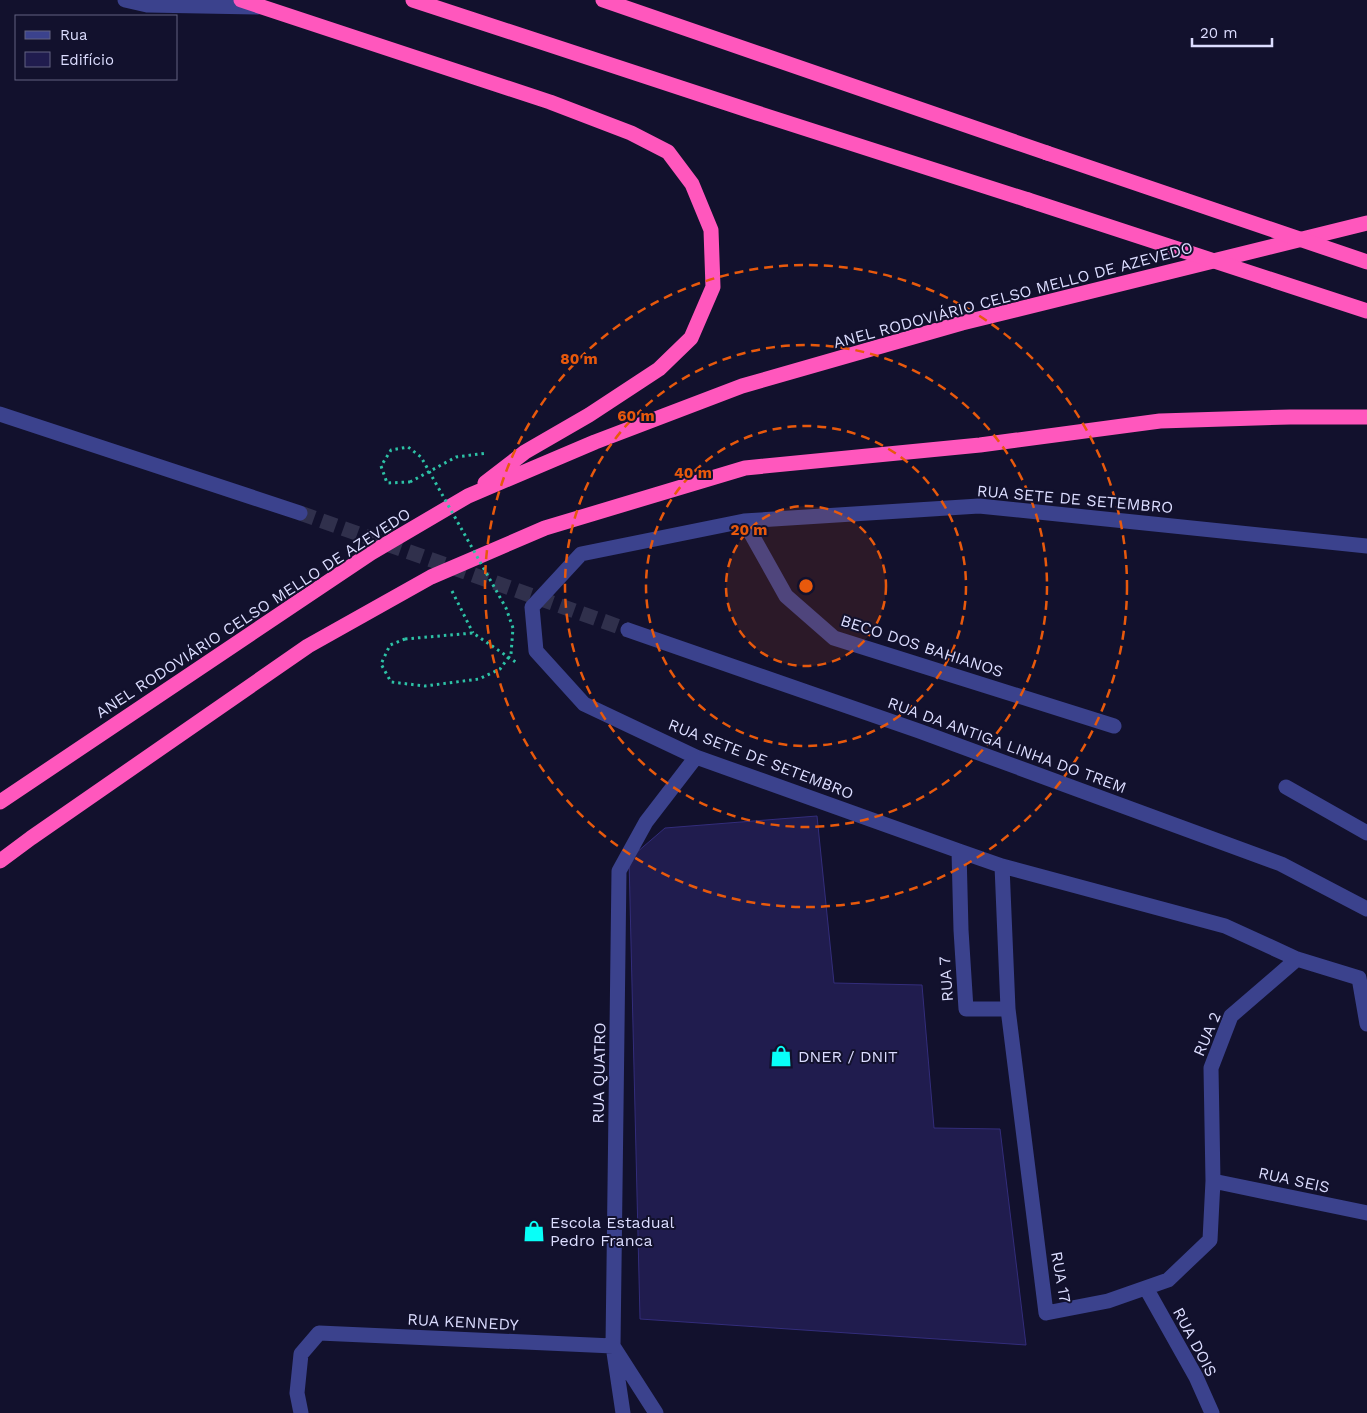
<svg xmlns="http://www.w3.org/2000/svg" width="1367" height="1413" viewBox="0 0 1367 1413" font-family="'Work Sans',sans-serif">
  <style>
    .building { fill: #201c4e; stroke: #332d7b }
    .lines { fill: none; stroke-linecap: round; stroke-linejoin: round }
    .minor-tunnel { stroke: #30304c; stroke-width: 15; stroke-dasharray: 15 8; stroke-linecap: butt }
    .path { stroke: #2dc2a6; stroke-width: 3; stroke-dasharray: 2.5 4; stroke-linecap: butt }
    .minor { stroke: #3b428d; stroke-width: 15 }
    .highway { stroke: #ff57bd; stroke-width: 15 }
    .path-bridge { stroke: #2dc2a6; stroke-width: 3; stroke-dasharray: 2.5 4; stroke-linecap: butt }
    .highway-bridge { stroke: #ff57bd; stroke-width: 15 }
    .ring { fill: none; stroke: #e8590c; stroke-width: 2.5; stroke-dasharray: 9 6 }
    .labels { text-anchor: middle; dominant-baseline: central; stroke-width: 4; stroke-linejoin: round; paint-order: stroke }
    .street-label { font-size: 16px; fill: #dcddff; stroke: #12112d }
    .poi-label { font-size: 16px; fill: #dcddff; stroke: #12112d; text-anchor: start }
    .centre { fill: #e8590c; stroke: #12112d; stroke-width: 2.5 }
    .ring-label { font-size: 15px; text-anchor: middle; font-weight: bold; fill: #e8590c; stroke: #12112d; stroke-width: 4; stroke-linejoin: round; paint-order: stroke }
  </style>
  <rect width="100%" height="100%" fill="#12112d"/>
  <path class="building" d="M 817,816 L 834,983 L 922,985 L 934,1128 L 1000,1129 L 1026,1345 L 640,1319 L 629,859 L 665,828 Z"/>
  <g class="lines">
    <path class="minor-tunnel" d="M 300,513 L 628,630"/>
    <path class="path" d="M 410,482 L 456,457 L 487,453
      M 452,591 L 473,633
      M 405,639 L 473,633 L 517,663"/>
    <path class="minor" d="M 125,0 L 147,5 L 258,7
      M 0,414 L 300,513
      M 744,521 L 786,596 L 834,638 L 1114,726
      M 1367,546 L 979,506 L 744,521 L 581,554 L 532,607 L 536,651 L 584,704 L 696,757 L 959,851 L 1002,866 L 1225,926 L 1297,959 L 1359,978 L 1367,1024
      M 628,630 L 919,731 L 1281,864 L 1367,909
      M 1286,787 L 1367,833
      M 959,851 L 961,930 L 966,1009 L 1008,1009 L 1002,866
      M 1008,1009 L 1046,1313 L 1108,1301 L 1168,1280 L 1210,1240 L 1213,1181 L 1211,1068 L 1231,1016 L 1297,959
      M 1213,1181 L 1367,1213
      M 1146,1288 L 1196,1377 L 1212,1413
      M 301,1413 L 297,1393 L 301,1354 L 319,1333 L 613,1346 L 656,1413
      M 623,1413 L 613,1346 L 619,871 L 646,822 L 696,757"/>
    <path class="highway" d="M 241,0 L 550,102 L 631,133 L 668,152 L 692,184 L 711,230 L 713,287 L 691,338 L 659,369 L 589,415 L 525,452 L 485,483
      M 413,0 L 757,113 L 1028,200
      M 603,0 L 1047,153
      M 0,802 L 371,553 L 468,496 L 595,442 L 742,386 L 962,323 L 1367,223
      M 0,861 L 31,838 L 308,646 L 431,577 L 545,528 L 745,468 L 980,445 L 1160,421 L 1290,417 L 1367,417"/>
    <path class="path-bridge" d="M 405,639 L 390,645 L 381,664 L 391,682 L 425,686 L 479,679 L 500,669 L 511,654 L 513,628 L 506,608 L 421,457 L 408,447 L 391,450 L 381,466 L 387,483 L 410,482"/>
    <path class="highway-bridge" d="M 1047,153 L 1367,262
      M 1028,200 L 1367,311"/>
  </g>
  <circle cx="806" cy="586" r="80" fill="#e8590c" fill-opacity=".12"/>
  <g class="ring">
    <circle cx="806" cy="586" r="80"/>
    <circle cx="806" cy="586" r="160"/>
    <circle cx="806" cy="586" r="241"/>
    <circle cx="806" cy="586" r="321"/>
  </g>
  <defs>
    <g id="shop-bare" transform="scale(1.725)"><path d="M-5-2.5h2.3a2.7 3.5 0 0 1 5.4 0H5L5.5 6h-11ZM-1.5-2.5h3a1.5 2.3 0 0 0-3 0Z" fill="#08fff8" stroke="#12112d" stroke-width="2.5" paint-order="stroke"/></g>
  </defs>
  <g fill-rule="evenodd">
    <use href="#shop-bare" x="781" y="1056"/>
    <use href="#shop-bare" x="534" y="1231"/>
  </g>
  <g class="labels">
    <g class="street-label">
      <text transform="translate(1013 295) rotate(-15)">ANEL RODOVIÁRIO CELSO MELLO DE AZEVEDO</text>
      <text transform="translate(1075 499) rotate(5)">RUA SETE DE SETEMBRO</text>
      <text transform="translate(253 613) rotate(-33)">ANEL RODOVIÁRIO CELSO MELLO DE AZEVEDO</text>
      <text transform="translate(922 646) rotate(18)">BECO DOS BAHIANOS</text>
      <text transform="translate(1007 745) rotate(20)">RUA DA ANTIGA LINHA DO TREM</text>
      <text transform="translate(761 759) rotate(21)">RUA SETE DE SETEMBRO</text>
      <text transform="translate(946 979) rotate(-94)">RUA 7</text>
      <text transform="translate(1207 1034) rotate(-67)">RUA 2</text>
      <text transform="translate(599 1073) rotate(-89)">RUA QUATRO</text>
      <text transform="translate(1294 1180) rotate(12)">RUA SEIS</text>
      <text transform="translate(1061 1277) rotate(80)">RUA 17</text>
      <text transform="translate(463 1322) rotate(3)">RUA KENNEDY</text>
      <text transform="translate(1195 1342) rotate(62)">RUA DOIS</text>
    </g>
    <g class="poi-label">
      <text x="798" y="1056">DNER / DNIT</text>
      <text x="550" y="1222">Escola Estadual<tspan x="550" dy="18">Pedro Franca</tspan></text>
    </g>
  </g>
  <circle cx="806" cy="586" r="8" class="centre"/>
  <g class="ring-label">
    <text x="579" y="364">80 m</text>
    <text x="636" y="421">60 m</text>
    <text x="693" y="478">40 m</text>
    <text x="749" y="535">20 m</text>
  </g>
  <rect x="15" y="15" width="162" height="65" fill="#12112d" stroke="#636381"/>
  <rect x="25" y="31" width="25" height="8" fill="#3b428d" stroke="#636381"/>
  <text x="60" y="40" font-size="15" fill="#dcddff">Rua</text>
  <rect x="25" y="52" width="25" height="15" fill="#201c4e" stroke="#636381"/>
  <text x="60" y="65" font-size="15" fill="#dcddff">Edifício</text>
  <path d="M1192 38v8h80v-8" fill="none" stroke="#dcddff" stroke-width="2.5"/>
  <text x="1200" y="38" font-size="15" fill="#dcddff" stroke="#12112d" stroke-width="4" paint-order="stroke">20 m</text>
</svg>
